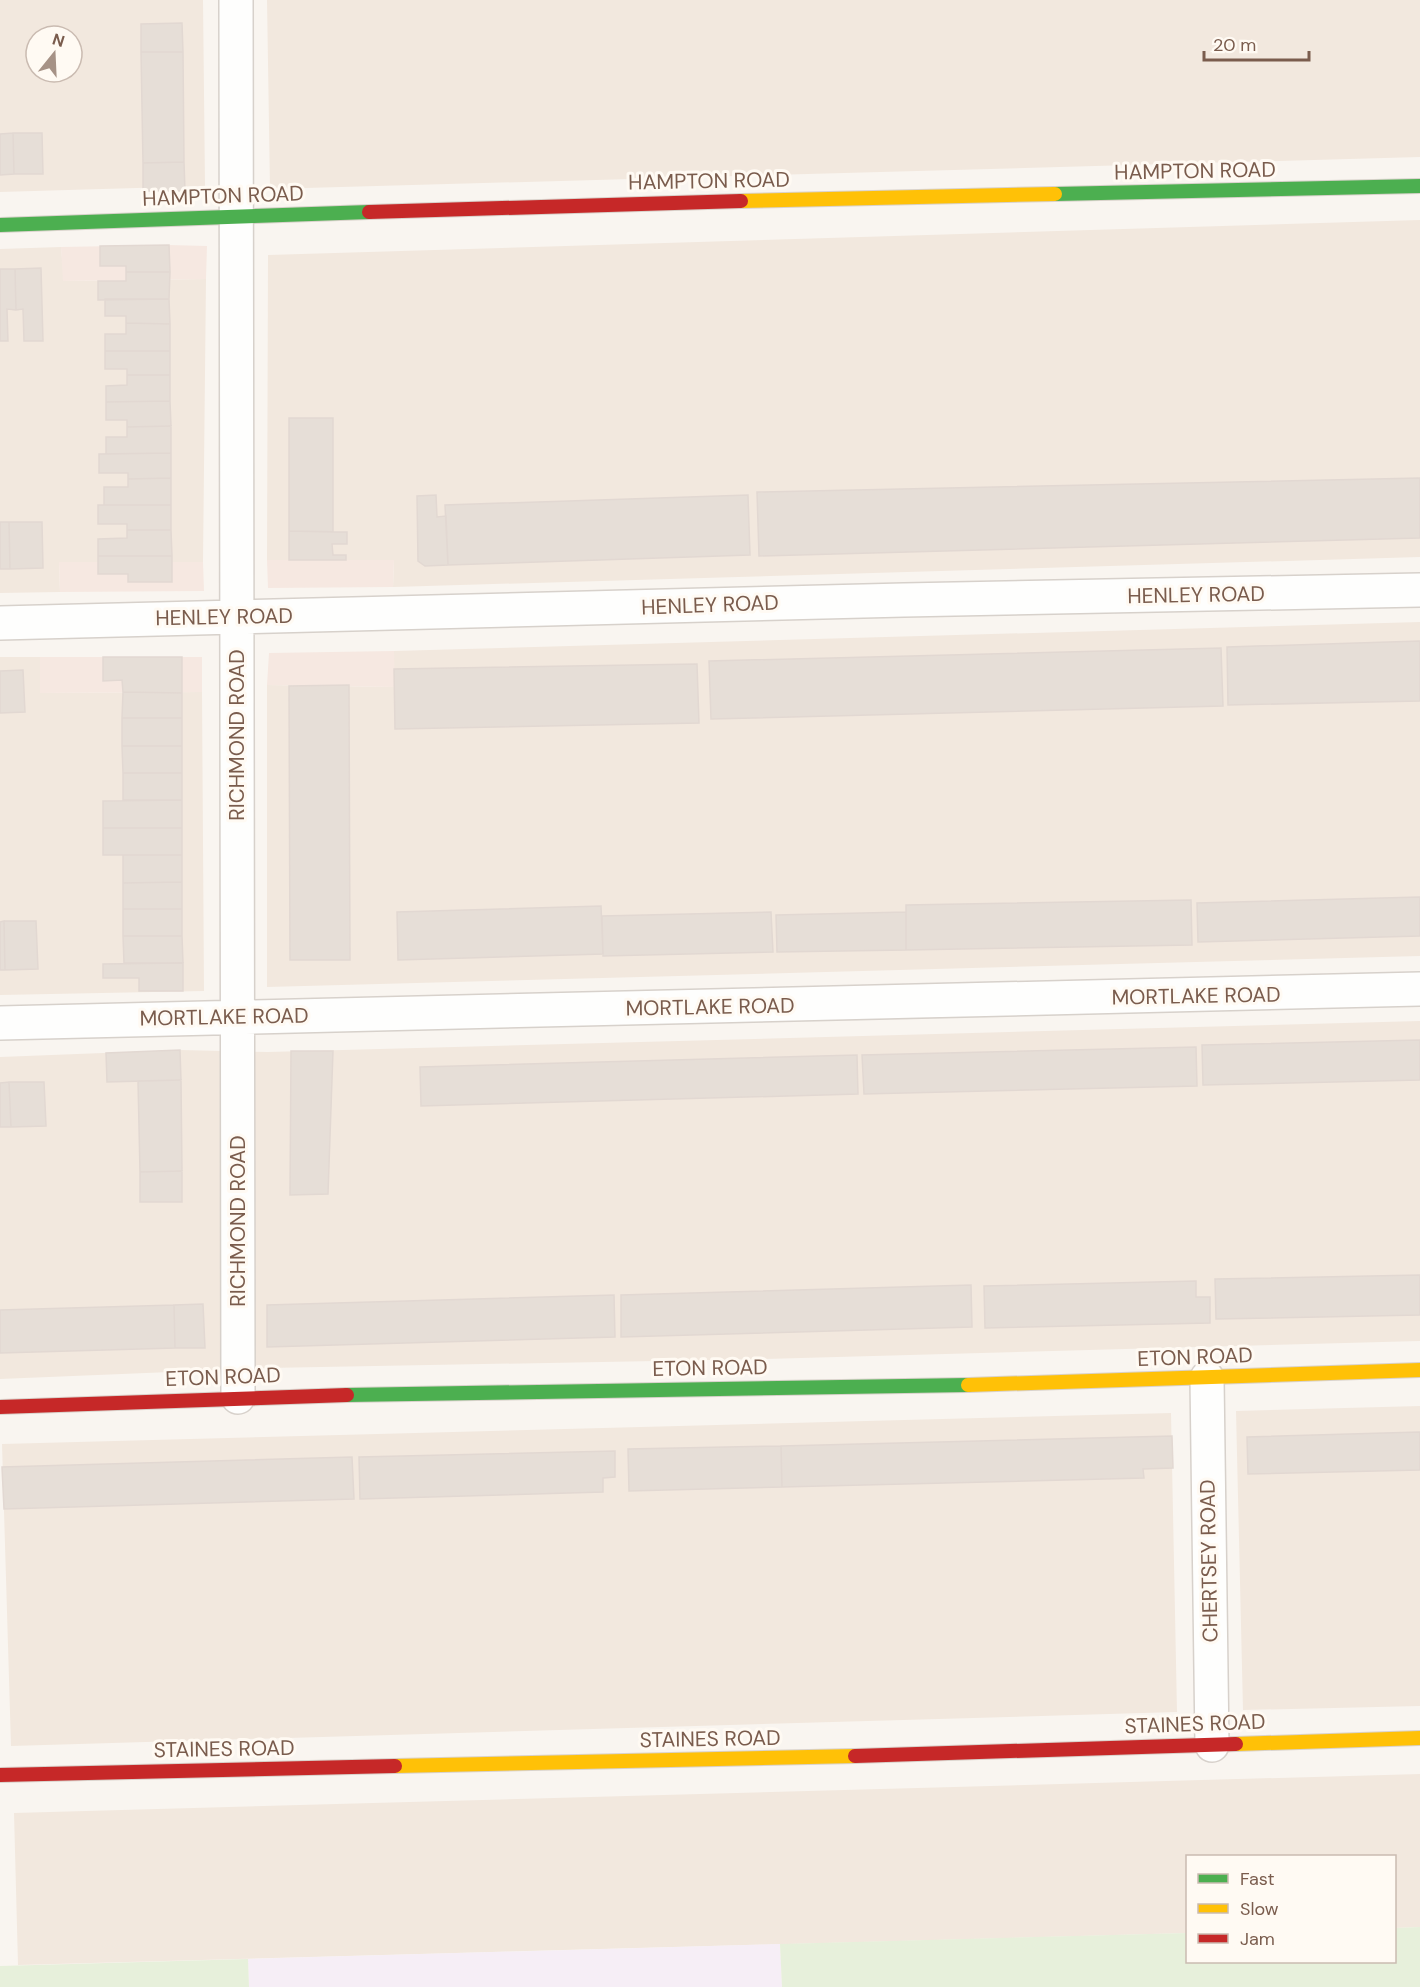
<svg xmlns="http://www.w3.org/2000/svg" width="1420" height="1987" viewBox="0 0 1420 1987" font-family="'DM Sans',sans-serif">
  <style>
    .residential { fill: #f2e8de; fill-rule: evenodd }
    .commercial { fill: #f6e8e1 }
    .education { fill: #f6eef6 }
    .green { fill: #e7f0db }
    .building { fill: #e6ded7; stroke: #e2d8d2; stroke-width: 1.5 }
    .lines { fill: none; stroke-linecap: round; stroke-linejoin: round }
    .street-casing { stroke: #d7d1cb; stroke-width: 36 }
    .fast-casing { stroke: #d9d2cb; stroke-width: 16 }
    .slow-casing { stroke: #d9d2cb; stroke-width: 16 }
    .jam-casing { stroke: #d9d2cb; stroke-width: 16 }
    .street { stroke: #fefefd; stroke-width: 33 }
    .fast { stroke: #4caf50; stroke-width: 14 }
    .slow { stroke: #ffc107; stroke-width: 14 }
    .jam { stroke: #c62828; stroke-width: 14 }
    .labels { text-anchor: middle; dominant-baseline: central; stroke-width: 6; stroke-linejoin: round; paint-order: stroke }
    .street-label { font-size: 21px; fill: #7a5c4d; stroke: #fffaf3 }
  </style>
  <rect width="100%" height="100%" fill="#f9f5f0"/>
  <path class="residential" d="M 0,0 L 203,0 L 205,186 L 0,192 ZM 36,36 L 72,36 L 72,72 L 36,72 Z
    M 267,0 L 1420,0 L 1420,157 L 270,189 Z
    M 1420,220 L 1420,557 L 393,587 L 394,561 L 267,560 L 268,255 Z
    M 61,247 L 64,281 L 206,279 L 203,562 L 59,562 L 60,592 L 0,593 L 0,249 Z
    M 1420,622 L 1420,956 L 267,987 L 267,685 L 394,687 L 394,651 Z
    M 0,657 L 40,657 L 40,693 L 202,692 L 204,991 L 0,995 Z
    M 1420,1021 L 1420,1341 L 765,1359 L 267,1368 L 0,1379 L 0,1057 L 180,1050 L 268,1052 Z
    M 1420,1406 L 1420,1706 L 1243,1710 L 1236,1411 Z
    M 1171,1413 L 1177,1712 L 11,1746 L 2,1444 Z
    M 1420,1774 L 1420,1927 L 1395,1928 L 1394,1856 L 1188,1856 L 1187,1933 L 18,1965 L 14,1813 Z"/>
  <path class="commercial" d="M 169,245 L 207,246 L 206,279 L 63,281 L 61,247 Z
    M 267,560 L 394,560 L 393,587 L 268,588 Z
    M 59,562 L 203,562 L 204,591 L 60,592 Z
    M 394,651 L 395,687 L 267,685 L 269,653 Z
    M 40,657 L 202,657 L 202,692 L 40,693 Z"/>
  <path class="education" d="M 780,1944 L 782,1987 L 249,1987 L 248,1959 Z"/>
  <path class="green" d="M 1420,1927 L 1420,1987 L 782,1987 L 780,1944 L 1187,1933 L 1188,1962 L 1394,1962 L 1395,1928 Z
    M 248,1959 L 249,1987 L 0,1987 L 0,1966 Z"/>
  <path class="building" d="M 182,23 L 183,52 L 141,52 L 141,24 Z
    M 141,52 L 183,52 L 184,162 L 143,163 Z
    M 13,133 L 42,133 L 43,174 L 14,174 Z
    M 13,133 L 14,174 L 0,175 L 0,134 Z
    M 184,162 L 185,191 L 143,191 L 143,163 Z
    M 169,245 L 170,272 L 126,272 L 126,266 L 100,266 L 100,246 Z
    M 41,268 L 43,341 L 24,341 L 23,309 L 16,310 L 15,269 Z
    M 0,269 L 15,269 L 16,310 L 7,309 L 8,341 L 0,341 Z
    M 126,272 L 170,272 L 169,299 L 98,300 L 98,281 L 126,281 Z
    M 105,299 L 169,299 L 170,324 L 126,323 L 126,316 L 105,316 Z
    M 126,323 L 170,324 L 170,351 L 105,351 L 105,334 L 126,334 Z
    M 105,351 L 170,351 L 170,375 L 127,375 L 127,369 L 105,369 Z
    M 127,375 L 170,375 L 170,401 L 106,402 L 106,386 L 127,385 Z
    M 170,401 L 171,426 L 127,427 L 127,420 L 106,420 L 106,402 Z
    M 289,418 L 333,418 L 333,532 L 289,531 Z
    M 171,426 L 171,453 L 106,454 L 106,437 L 127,437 L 127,427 Z
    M 171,453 L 171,478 L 128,479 L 128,473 L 99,473 L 99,454 Z
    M 171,478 L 171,505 L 104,505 L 104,487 L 128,487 L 128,479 Z
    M 1420,478 L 1420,538 L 759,556 L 757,492 Z
    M 436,495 L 437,517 L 446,516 L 448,565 L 425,566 L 418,561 L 417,496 Z
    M 748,495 L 750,555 L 448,565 L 445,505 Z
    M 98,505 L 171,505 L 171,530 L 127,530 L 127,524 L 98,524 Z
    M 0,522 L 9,522 L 10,569 L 0,569 Z
    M 9,522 L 42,522 L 43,568 L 10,569 Z
    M 127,530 L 171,530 L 172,556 L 98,556 L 98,539 L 127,538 Z
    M 289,531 L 347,532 L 347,544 L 332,544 L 333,555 L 346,555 L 346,560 L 289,560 Z
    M 98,556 L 172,556 L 172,582 L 128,582 L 128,574 L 98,574 Z
    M 1420,641 L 1420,701 L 1228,705 L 1227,647 Z
    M 1221,648 L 1223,706 L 711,719 L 709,661 Z
    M 103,657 L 182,657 L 182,693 L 123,692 L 122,680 L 103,681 Z
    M 697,664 L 699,723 L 395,729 L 394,669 Z
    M 23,670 L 25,712 L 0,713 L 0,671 Z
    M 349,685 L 350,960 L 290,960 L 289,686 Z
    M 123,692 L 182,693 L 182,718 L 122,718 Z
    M 122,718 L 182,718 L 182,746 L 122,746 Z
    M 122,746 L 182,746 L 182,773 L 123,773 Z
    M 123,773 L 182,773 L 182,800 L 123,800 Z
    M 182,800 L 182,828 L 103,828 L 103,801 Z
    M 103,828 L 182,828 L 182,855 L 103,855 Z
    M 123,855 L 182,855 L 182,882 L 123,883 Z
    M 182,882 L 182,909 L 123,909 L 123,883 Z
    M 1420,897 L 1420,936 L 1198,942 L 1197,903 Z
    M 1191,900 L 1192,945 L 906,950 L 906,905 Z
    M 601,906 L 603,954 L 398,960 L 397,912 Z
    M 123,909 L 182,909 L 182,936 L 123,936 Z
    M 771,912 L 773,952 L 603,956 L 602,916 Z
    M 906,912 L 906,950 L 777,952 L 776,915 Z
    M 4,921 L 5,970 L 0,970 L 0,922 Z
    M 4,921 L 36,921 L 38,969 L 5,970 Z
    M 123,936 L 182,936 L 183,963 L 124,963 Z
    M 183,963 L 183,991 L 139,991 L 139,978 L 103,978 L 103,964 Z
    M 1420,1040 L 1420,1080 L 1203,1085 L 1202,1045 Z
    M 1196,1047 L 1197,1086 L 864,1094 L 862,1055 Z
    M 180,1050 L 181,1080 L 107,1082 L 106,1053 Z
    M 291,1051 L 333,1051 L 328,1194 L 290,1195 Z
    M 857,1055 L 858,1094 L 421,1106 L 420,1067 Z
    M 181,1080 L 182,1171 L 140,1172 L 138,1081 Z
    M 9,1082 L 11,1127 L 0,1127 L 0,1083 Z
    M 9,1082 L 44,1082 L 46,1126 L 11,1127 Z
    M 182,1171 L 182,1202 L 140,1202 L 140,1172 Z
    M 1420,1275 L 1420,1315 L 1216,1319 L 1215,1279 Z
    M 1196,1281 L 1196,1297 L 1210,1297 L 1210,1323 L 985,1328 L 984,1286 Z
    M 971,1285 L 972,1327 L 621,1337 L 621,1295 Z
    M 614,1295 L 615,1337 L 267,1347 L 267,1305 Z
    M 203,1304 L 205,1348 L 175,1348 L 174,1305 Z
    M 174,1305 L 175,1348 L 0,1353 L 0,1310 Z
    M 1420,1432 L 1420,1470 L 1248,1474 L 1247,1437 Z
    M 1172,1436 L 1173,1468 L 1143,1469 L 1144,1478 L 782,1487 L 781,1446 Z
    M 781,1446 L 782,1487 L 629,1491 L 628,1449 Z
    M 615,1451 L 615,1477 L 603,1478 L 603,1492 L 360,1499 L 359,1457 Z
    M 352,1457 L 354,1499 L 4,1509 L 2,1467 Z"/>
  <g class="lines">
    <g class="street-casing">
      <path id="street" d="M 236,0 L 238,1397
        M 0,623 L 904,600 L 1420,590
        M 0,1023 L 1420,989
        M 1207,1378 L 1212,1745"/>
    </g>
    <g class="fast-casing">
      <path id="fast" d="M 1055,194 L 1420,186
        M 0,225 L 369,212
        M 347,1395 L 968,1385"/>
    </g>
    <g class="slow-casing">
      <path id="slow" d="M 741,201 L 1055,194
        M 968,1385 L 1420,1370
        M 1236,1744 L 1420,1738
        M 395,1766 L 855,1756"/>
    </g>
    <g class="jam-casing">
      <path id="jam" d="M 369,212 L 741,201
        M 0,1407 L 347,1395
        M 855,1756 L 1236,1744
        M 0,1775 L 395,1766"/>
    </g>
    <use href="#street" class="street"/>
    <use href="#fast" class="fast"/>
    <use href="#slow" class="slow"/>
    <use href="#jam" class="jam"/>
  </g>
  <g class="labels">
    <g class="street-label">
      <text transform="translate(1195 171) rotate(-1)">HAMPTON ROAD</text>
      <text transform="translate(709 181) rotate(-1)">HAMPTON ROAD</text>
      <text transform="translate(223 196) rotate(-2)">HAMPTON ROAD</text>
      <text transform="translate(1196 595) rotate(-1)">HENLEY ROAD</text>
      <text transform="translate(710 605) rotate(-2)">HENLEY ROAD</text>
      <text transform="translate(224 617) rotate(-1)">HENLEY ROAD</text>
      <text transform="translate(237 735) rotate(-90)">RICHMOND ROAD</text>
      <text transform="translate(1196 996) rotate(-1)">MORTLAKE ROAD</text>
      <text transform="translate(710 1007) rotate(-1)">MORTLAKE ROAD</text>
      <text transform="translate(224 1017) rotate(-1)">MORTLAKE ROAD</text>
      <text transform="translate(238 1221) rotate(-90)">RICHMOND ROAD</text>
      <text transform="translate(1195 1357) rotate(-2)">ETON ROAD</text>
      <text transform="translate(710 1368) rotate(-1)">ETON ROAD</text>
      <text transform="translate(223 1377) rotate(-2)">ETON ROAD</text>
      <text transform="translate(1209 1561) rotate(-91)">CHERTSEY ROAD</text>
      <text transform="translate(1195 1724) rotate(-2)">STAINES ROAD</text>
      <text transform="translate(710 1739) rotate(-1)">STAINES ROAD</text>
      <text transform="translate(224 1749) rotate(-1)">STAINES ROAD</text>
    </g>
  </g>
  <rect x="1186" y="1855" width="210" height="108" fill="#fffaf3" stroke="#cabbb1" stroke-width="1.5"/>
  <rect x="1198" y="1874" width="30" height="9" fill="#4caf50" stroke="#cabbb1" stroke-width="1.5"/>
  <text x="1240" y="1885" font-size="18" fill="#7a5c4d">Fast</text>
  <rect x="1198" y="1904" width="30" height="9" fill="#ffc107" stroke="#cabbb1" stroke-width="1.5"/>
  <text x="1240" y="1915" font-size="18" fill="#7a5c4d">Slow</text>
  <rect x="1198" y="1934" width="30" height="9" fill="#c62828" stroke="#cabbb1" stroke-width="1.5"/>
  <text x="1240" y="1945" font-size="18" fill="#7a5c4d">Jam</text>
  <g transform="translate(54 54) rotate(18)"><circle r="28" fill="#fffaf3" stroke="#cabbb1" stroke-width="1.5"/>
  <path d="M0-4.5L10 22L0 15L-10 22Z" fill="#a69286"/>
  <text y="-9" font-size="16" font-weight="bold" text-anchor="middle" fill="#7a5c4d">N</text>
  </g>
  <path d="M1204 51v9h105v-9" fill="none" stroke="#7a5c4d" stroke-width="3"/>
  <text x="1213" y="51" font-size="18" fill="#7a5c4d" stroke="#fffaf3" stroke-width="4.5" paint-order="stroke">20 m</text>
</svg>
